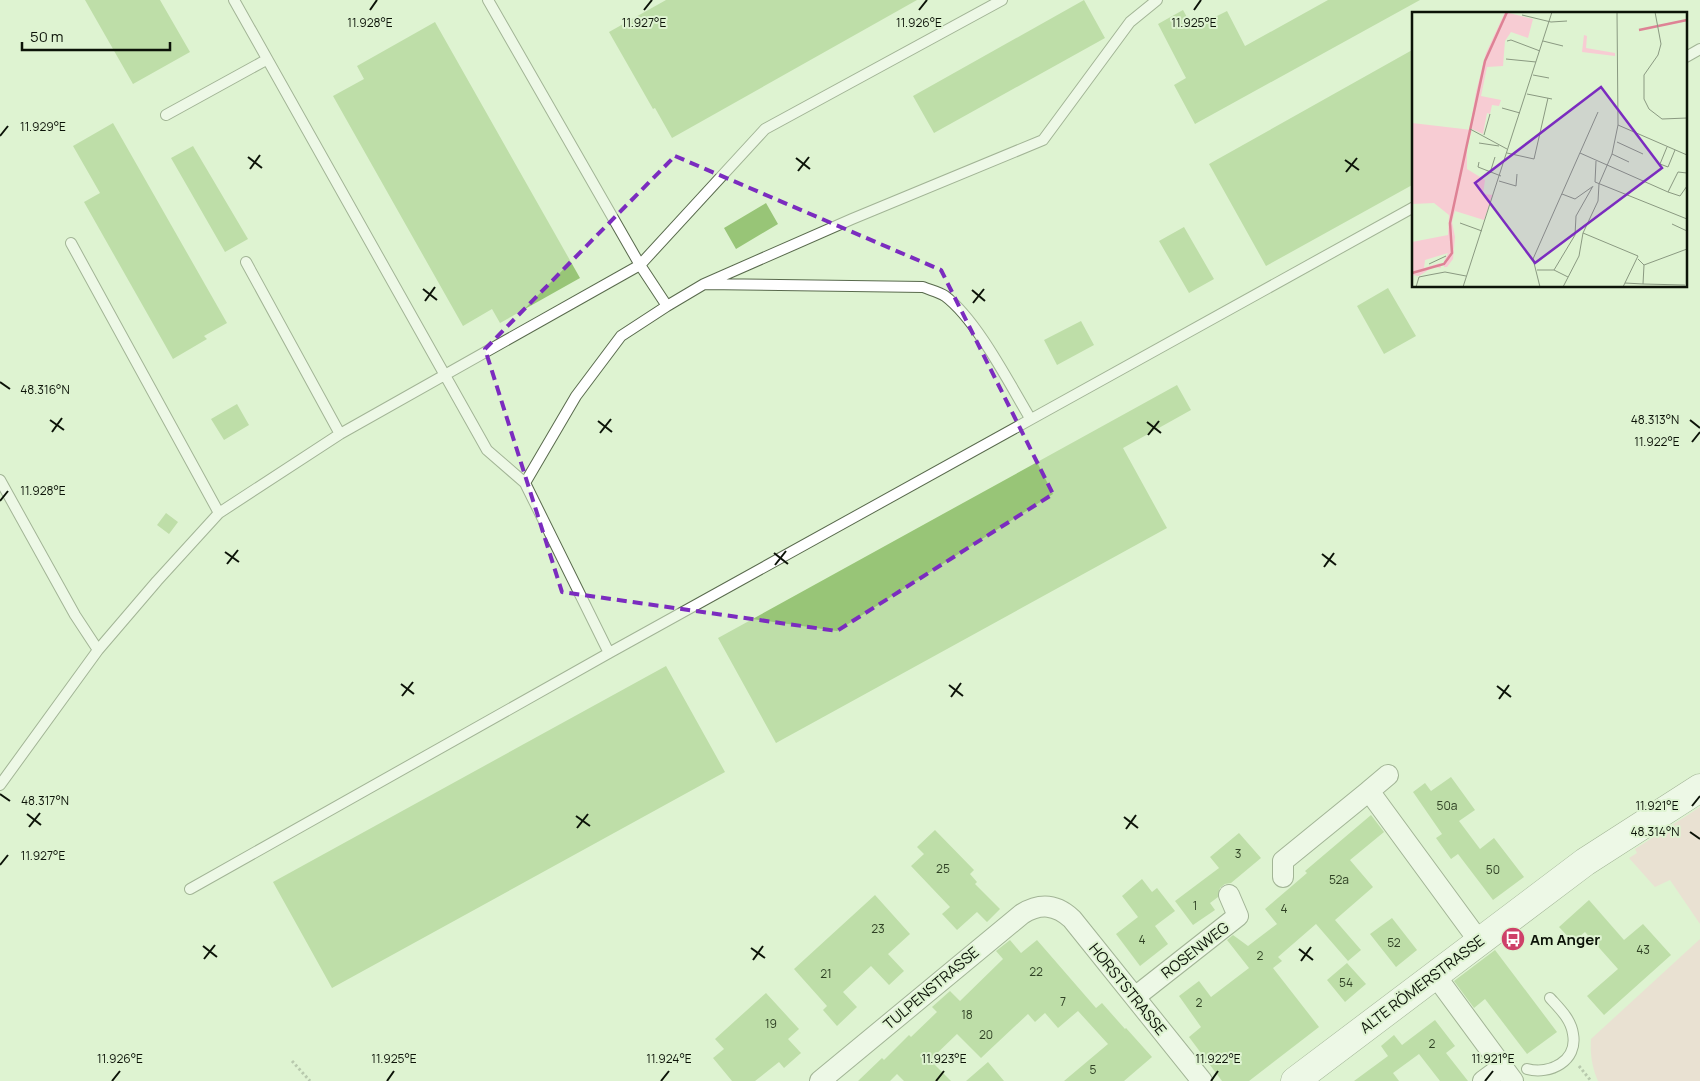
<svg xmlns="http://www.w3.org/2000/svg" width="1700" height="1081" viewBox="0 0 1700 1081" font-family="Manrope,sans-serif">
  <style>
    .green { fill: #f7ccd3 }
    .building { fill: #98c577 }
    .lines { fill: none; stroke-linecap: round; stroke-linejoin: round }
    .lane-casing { stroke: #596a4d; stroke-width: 12 }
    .street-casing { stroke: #596a4d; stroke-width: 22 }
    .secondary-casing { stroke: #596a4d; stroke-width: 29 }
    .path { stroke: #899880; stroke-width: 3; stroke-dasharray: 2.5 2.5; stroke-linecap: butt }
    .lane { stroke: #fff; stroke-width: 10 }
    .street { stroke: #fff; stroke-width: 20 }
    .secondary { stroke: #fff; stroke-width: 28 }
    .marked { fill: none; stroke: #7b2cbf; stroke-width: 4; stroke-dasharray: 10 6; stroke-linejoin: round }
    .ticks { fill: none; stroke: #0c1308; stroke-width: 2 }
    .labels { text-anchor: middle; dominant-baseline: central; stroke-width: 4; stroke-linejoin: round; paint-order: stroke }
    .number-label { font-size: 12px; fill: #2f4024 }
    .poi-label { font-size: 15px; font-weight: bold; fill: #0c1308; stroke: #def3d1; text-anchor: start }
    .street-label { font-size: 15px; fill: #0c1308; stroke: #def3d1 }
    .inset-river { fill: none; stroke: #de8295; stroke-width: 2.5 }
    .inset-road { fill: none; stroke: #8a9981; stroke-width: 1 }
    .view { fill: #7b2cbf; fill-opacity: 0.15; stroke: #7b2cbf; stroke-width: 2.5 }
    .inset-edge { fill: none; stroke: #0c1308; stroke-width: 2.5 }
    .ticks-label { font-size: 12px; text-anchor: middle; fill: #0c1308; stroke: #def3d1; stroke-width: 4; stroke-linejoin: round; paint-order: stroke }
  </style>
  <rect width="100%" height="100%" fill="#def3d1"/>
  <path class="green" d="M 1700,807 L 1700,924 L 1670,880 L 1655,887 L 1629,858 L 1637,853 L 1635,849 Z
    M 1700,939 L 1700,1081 L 1598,1081 C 1592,1067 1590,1054 1591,1039 Z"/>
  <path class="building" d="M 85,0 L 160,0 L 190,52 L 133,84 Z
    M 666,0 L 917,0 L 672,138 L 655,108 L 653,109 L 609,32 Z
    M 1084,0 L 1105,38 L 934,133 L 913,96 Z
    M 1328,0 L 1420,0 L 1195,124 L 1174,85 L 1186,78 L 1158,24 L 1183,10 L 1193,28 L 1227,11 L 1245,46 Z
    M 435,22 L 580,278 L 500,323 L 492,309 L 463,326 L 333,96 L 364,79 L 357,66 Z
    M 1414,49 L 1414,184 L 1266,266 L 1209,164 Z
    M 113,123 L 227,323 L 204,336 L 207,339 L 173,359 L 84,202 L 100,193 L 73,146 Z
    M 193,146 L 248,239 L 225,252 L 171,158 Z
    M 766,203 L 778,224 L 736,249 L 724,228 Z
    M 1184,227 L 1214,279 L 1189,293 L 1159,241 Z
    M 1388,288 L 1416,336 L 1384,354 L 1357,306 Z
    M 1081,321 L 1094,345 L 1057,365 L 1044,340 Z
    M 1177,385 L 1191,410 L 1123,448 L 1167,528 L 776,743 L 718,638 Z
    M 237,404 L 249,425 L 224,440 L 211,419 Z
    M 166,513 L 178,522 L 169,534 L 157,525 Z
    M 666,666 L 725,772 L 332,988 L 273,882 Z
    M 1451,777 L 1475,810 L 1459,821 L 1480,849 L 1494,838 L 1524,877 L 1493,900 L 1458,854 L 1451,859 L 1436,838 L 1442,834 L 1413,792 L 1425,783 L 1431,791 Z
    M 1371,815 L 1384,832 L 1350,860 L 1373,887 L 1335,920 L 1361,950 L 1348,961 L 1316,924 L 1278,957 L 1282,961 L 1273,968 L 1319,1027 L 1249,1081 L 1222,1081 L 1189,1037 L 1201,1027 L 1179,996 L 1199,981 L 1211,997 L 1249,968 L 1227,940 L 1233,935 L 1248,946 L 1277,924 L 1265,909 L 1307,873 L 1305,871 Z
    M 935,830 L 974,870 L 970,874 L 977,882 L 975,884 L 1000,909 L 987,922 L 977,912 L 957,930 L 942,914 L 950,907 L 911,866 L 924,854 L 917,847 Z
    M 1239,833 L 1261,858 L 1231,883 L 1225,884 L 1220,888 L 1218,897 L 1210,903 L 1215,910 L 1193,925 L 1175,901 L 1219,868 L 1210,857 Z
    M 1142,879 L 1152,892 L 1157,888 L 1175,911 L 1155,926 L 1168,944 L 1140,966 L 1116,934 L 1138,917 L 1122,896 Z
    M 875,895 L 910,934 L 888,954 L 904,971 L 889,985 L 871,966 L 843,992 L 857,1007 L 837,1026 L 823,1010 L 827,1006 L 794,969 Z
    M 1589,900 L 1624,940 L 1643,924 L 1671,955 L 1604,1015 L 1587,996 L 1618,969 L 1585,932 L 1573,942 L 1559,927 Z
    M 1392,918 L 1417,950 L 1396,967 L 1370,934 Z
    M 1010,940 L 1021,953 L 1037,940 L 1096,1008 L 1102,1003 L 1125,1029 L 1126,1028 L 1152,1057 L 1124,1081 L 1064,1081 L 1108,1044 L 1078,1011 L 1058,1028 L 1045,1013 L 1035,1022 L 1028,1014 L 981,1058 L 957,1034 L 930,1060 L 951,1081 L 904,1081 L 897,1074 L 890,1081 L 858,1081 L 882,1058 L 884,1060 L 909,1035 L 911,1037 L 937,1012 L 932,1007 L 950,991 L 960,1001 L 1003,959 L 996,951 Z
    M 1495,950 L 1557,1032 L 1527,1054 L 1485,999 L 1474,1008 L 1454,981 Z
    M 1347,963 L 1366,984 L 1345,1002 L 1327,980 Z
    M 766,993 L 799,1029 L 788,1039 L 801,1053 L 784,1068 L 779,1062 L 755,1081 L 732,1081 L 713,1058 L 724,1049 L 715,1039 Z
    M 1435,1020 L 1455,1046 L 1446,1053 L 1468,1081 L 1440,1081 L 1419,1054 L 1393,1073 L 1399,1081 L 1354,1081 L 1388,1056 L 1381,1046 L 1394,1035 L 1402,1045 Z
    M 988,1062 L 1004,1081 L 966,1081 Z"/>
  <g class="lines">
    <g class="lane-casing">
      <path id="lane" d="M 234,0 L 487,450 L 525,483 L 609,653
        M 488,0 L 640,265 L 667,306 L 621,336 L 576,396 L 525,483
        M 1686,57 L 1700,49
        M 166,115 L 266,60
        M 71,243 L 219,513
        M 704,284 L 852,219 L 1043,140 L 1130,22 L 1157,0
        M 667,306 L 704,284 L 923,287 C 930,290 939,292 945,296 C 977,320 1009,383 1030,418
        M 340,434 L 640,265 L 765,129 L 1002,0
        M 0,480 L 75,615 L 98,650 L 157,581 L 219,513 L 340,434 L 246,262
        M 0,785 L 98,650
        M 190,889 L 609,653 L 1414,207
        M 1527,1069 C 1550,1075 1578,1061 1573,1034 C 1571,1019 1559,1008 1550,998"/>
    </g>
    <g class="street-casing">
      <path id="street" d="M 1369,791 L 1388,775
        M 1283,877 L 1283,861 L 1369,791 L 1479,941
        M 1435,975 L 1513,1081
        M 1135,997 L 1238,916 L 1229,895
        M 820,1081 L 1022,914 C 1040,903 1056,904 1072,919 L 1202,1081
        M 1483,1081 L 1502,1067"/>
    </g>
    <g class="secondary-casing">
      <path id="secondary" d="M 1295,1081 L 1585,862 L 1700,788"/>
    </g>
    <path class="path" d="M 292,1061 L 310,1081
      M 1579,1066 L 1591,1081"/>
    <use href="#lane" class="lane"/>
    <use href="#street" class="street"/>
    <use href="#secondary" class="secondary"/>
  </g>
  <path d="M0 0H1700V1081H0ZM 675,156 L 941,270 L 1053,494 L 837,631 L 562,592 L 485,349 Z" fill="#def3d1" fill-opacity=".55" fill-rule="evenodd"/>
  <path class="marked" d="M 675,156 L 941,270 L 1053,494 L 837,631 L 562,592 L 485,349 Z"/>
  <path class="ticks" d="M 370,10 L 377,0M 644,10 L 652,0M 919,10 L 927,0M 1194,10 L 1201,0M 0,136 L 8,126M 248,157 L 262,168M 796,158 L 810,169M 1345,160 L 1359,170M 250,169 L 260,155M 798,171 L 809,157M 1346,172 L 1357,158M 423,289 L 437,300M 972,290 L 985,301M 425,301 L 435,287M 973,303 L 984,289M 0,382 L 10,389M 50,420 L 64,430M 1690,420 L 1700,428M 598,421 L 612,432M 1147,422 L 1161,433M 52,432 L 62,418M 600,433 L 611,419M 1148,435 L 1159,421M 1692,442 L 1700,432M 0,501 L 8,491M 225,552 L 239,562M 774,553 L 788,564M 1322,554 L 1336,565M 227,564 L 238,550M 775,565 L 786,551M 1324,567 L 1334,553M 401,684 L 414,694M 949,685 L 963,696M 1497,686 L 1511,697M 402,696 L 413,682M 951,697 L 961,683M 1499,699 L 1509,685M 0,794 L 10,801M 1692,806 L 1700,796M 27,814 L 41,825M 576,816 L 590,826M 1124,817 L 1138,828M 29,827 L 40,813M 577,828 L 588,814M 1126,829 L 1136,815M 1690,832 L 1700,839M 0,865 L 8,855M 203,946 L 217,957M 751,948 L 765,958M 1299,949 L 1313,960M 204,959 L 215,945M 753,960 L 763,946M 1301,961 L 1311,947M 112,1081 L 120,1071M 387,1081 L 394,1071M 661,1081 L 669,1071M 936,1081 L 944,1071M 1211,1081 L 1218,1071M 1485,1081 L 1493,1071"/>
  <defs>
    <g id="bus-disc" transform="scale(1.25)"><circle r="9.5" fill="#ce4069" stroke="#def3d1"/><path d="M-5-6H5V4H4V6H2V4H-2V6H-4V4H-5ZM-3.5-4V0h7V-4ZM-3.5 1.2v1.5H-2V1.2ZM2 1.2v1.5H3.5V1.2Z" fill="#fff"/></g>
  </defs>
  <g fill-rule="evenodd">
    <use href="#bus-disc" x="1513" y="939"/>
  </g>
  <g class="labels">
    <g class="number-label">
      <text x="1447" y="805">50a</text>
      <text x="1238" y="853">3</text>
      <text x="943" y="868">25</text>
      <text x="1493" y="869">50</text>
      <text x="1339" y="879">52a</text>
      <text x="1195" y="905">1</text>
      <text x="1284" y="908">4</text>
      <text x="878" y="928">23</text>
      <text x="1142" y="939">4</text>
      <text x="1394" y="942">52</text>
      <text x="1643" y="949">43</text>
      <text x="1260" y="955">2</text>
      <text x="1036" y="971">22</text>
      <text x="826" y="973">21</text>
      <text x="1346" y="982">54</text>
      <text x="1063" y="1001">7</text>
      <text x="1199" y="1002">2</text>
      <text x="967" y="1014">18</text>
      <text x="771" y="1023">19</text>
      <text x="986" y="1034">20</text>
      <text x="1432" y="1043">2</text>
      <text x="1093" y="1069">5</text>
    </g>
    <g class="poi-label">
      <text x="1530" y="939">Am Anger</text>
    </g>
    <g class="street-label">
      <text transform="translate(1195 950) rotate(-38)">ROSENWEG</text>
      <text transform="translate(1422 984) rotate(-37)">ALTE RÖMERSTRASSE</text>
      <text transform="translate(931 988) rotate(-40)">TULPENSTRASSE</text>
      <text transform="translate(1128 989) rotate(51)">HORSTSTRASSE</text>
    </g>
  </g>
  <g transform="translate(1412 12)">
    <rect width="275" height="275" fill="#def3d1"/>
    <path d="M 93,0 L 121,7 L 116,26 L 99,20 L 93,29 L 91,54 L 75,55 L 69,84 L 89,88 L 87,94 L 80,93 L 78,102 L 75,101 L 71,122 L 58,116 L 64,80 L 74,41 ZM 172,23 L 175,24 L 174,36 L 203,41 L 203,44 L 170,40 ZM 0,111 L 60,118 L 55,135 L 55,157 L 73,168 L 71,182 L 81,183 L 72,208 L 43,199 L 40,210 L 43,225 L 41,247 L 35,255 L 32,255 L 32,249 L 36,241 L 13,248 L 12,256 L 28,251 L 29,256 L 21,255 L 7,264 L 0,263 L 0,230 L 36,223 L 37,203 L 22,191 L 0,192 Z" fill="#f7ccd3"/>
    <path class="inset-river" d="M 227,18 L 275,8M 0,261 L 32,252 L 40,241 L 38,211 L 73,49 L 95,0"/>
    <path class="inset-road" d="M 205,0 L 206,113M 243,0 L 249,32 L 246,43 L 232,63 L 232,87 L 237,97 L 250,107 L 275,106M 110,3 L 139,10 L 155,9M 95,29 L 99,28 L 128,39M 131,29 L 151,34M 94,47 L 124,50M 121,63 L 137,66M 115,82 L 140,87M 90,96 L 108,101M 58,117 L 95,137M 72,123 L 78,102M 205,130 L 231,142M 67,131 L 87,134M 255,135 L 248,152 L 256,155 L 263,138M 95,141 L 122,147 L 136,86M 168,141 L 256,180M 184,149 L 183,170 L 275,207M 67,150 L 66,155 L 89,164M 217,150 L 200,142 L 206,113 L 275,143M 78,161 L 83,145M 275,161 L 266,160 L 256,180 L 268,184 L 275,174M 87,169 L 104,174 L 105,162M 150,182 L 163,187 L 180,175M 48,211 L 70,219M 260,212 L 275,219M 171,221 L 226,244 L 211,275M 226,247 L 232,253 L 231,272 L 273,273M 17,252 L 34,244M 232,253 L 275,237M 125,258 L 142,258 L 156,265M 142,258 L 163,223 L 164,204 L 181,174M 213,271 L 231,272M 4,275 L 7,265 L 17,263 L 33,260 L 54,264M 51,275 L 140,0M 128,275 L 121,247 L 186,100M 151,275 L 167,244 L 171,221 L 186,189 L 187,172 L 200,142"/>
    <path class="view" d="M 189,75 L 250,156 L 123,251 L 63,171 Z"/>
    <rect width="275" height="275" class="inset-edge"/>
  </g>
  <g class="ticks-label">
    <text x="370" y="27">11.928°E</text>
    <text x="644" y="27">11.927°E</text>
    <text x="919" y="27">11.926°E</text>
    <text x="1194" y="27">11.925°E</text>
    <text x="43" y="131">11.929°E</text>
    <text x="45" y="394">48.316°N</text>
    <text x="1655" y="424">48.313°N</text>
    <text x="1657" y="446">11.922°E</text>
    <text x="43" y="495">11.928°E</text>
    <text x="45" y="805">48.317°N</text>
    <text x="1657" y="810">11.921°E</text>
    <text x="1655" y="836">48.314°N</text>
    <text x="43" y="860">11.927°E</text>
    <text x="120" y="1063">11.926°E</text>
    <text x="394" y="1063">11.925°E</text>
    <text x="669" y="1063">11.924°E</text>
    <text x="944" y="1063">11.923°E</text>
    <text x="1218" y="1063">11.922°E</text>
    <text x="1493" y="1063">11.921°E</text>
  </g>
  <path d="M22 42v8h148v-8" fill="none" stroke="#0c1308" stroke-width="2.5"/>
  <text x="30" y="42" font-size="15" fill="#0c1308" stroke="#def3d1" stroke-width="4" paint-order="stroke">50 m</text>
</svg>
